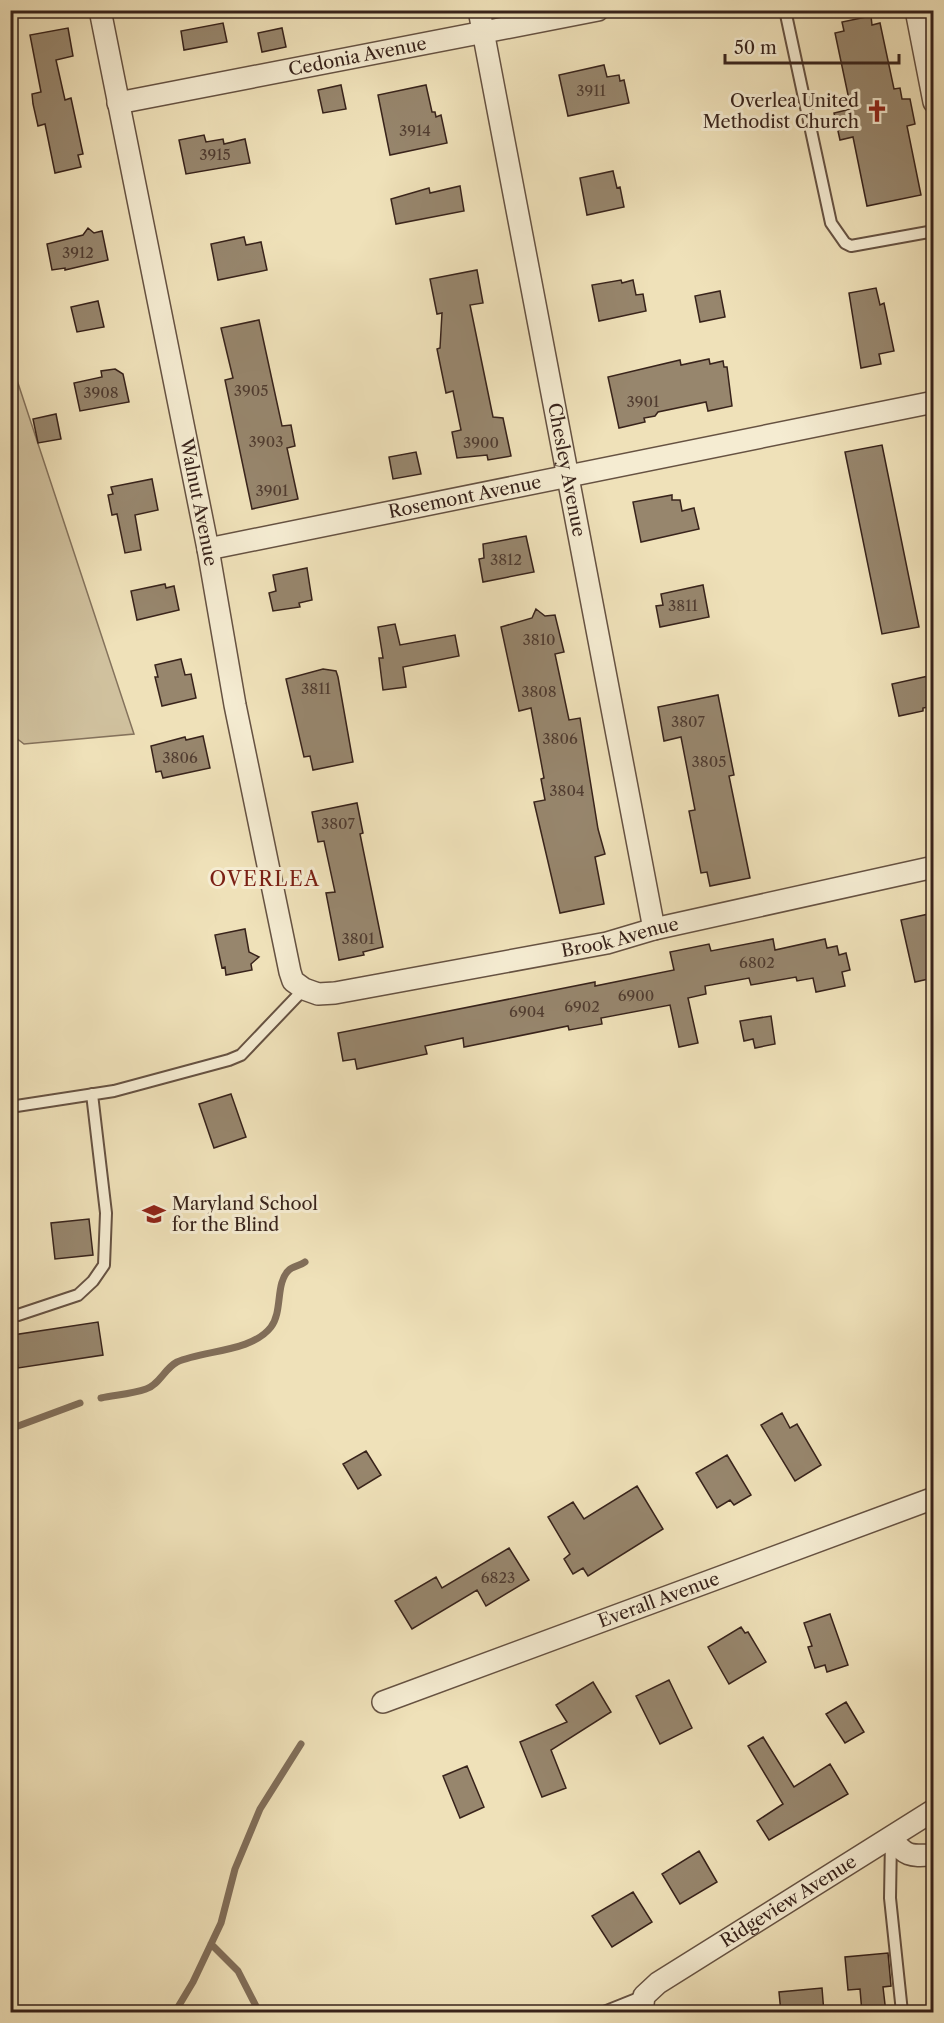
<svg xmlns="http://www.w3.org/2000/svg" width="944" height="2023" viewBox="0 0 944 2023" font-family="'Libre Caslon Text',serif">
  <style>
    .green { fill: #d0c19e; stroke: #84725c; stroke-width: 1.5 }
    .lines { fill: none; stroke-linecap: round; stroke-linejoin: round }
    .stream { stroke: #816e59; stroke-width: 7 }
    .building { fill: #97866d; stroke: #38231b; stroke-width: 1.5 }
    .service-casing { stroke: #665242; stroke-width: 14 }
    .minor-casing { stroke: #665242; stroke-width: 24 }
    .service { stroke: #f5ecd2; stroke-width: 10 }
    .minor { stroke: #f5ecd2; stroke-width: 21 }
    .labels { text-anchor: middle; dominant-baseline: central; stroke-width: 6; stroke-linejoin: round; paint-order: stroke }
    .number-label { font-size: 15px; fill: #503c30 }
    .street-label { font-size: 18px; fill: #38231b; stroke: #f5ecd2 }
    .poi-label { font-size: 18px; fill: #38231b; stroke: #f5ecd2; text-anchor: end }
    .neighbourhood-label { font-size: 20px; letter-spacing: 1.5px; fill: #7a1f14; stroke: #f5ecd2 }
  </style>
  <rect width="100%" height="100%" fill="#efe1b9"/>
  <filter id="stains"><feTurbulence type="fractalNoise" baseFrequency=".00333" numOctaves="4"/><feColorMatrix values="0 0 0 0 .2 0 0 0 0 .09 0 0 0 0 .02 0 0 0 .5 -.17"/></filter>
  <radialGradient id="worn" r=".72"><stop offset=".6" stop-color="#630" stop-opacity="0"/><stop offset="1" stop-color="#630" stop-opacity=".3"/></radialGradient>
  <path class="green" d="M 10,362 L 11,362 L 134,734 L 24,744 L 11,734 Z"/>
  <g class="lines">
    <path class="stream" d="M 101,1398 C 115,1395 132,1394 146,1389 C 159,1385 165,1368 177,1362 C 204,1350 252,1352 271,1327 C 283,1311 275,1283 289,1270 C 293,1266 300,1266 305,1262
      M 10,1429 L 80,1403
      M 211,1944 L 238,1971 L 259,2012
      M 175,2012 L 193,1982 L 221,1923 L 235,1869 L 260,1809 L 301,1744"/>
  </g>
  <path class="building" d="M 871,16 L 872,25 L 880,23 L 894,89 L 900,88 L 902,99 L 910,99 L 915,124 L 907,126 L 921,195 L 867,206 L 853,137 L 840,140 L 834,113 L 851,109 L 835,33 L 844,31 L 842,22 Z
    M 223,23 L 227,42 L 184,50 L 181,31 Z
    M 68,28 L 73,56 L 56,60 L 65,100 L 71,98 L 83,154 L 78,155 L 81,167 L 55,173 L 45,124 L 38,126 L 33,104 L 32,94 L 41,92 L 30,35 Z
    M 282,28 L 286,47 L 262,52 L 258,33 Z
    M 604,65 L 607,77 L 619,75 L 620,81 L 624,80 L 629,103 L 568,116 L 559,75 Z
    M 341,85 L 346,109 L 323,113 L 318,90 Z
    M 426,85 L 432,112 L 435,112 L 436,117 L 441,115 L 447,143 L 390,155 L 378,95 Z
    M 204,135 L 206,142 L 223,139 L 224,144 L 245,139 L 250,163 L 186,174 L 179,140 Z
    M 613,171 L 617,188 L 620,187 L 624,207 L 587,215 L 580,178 Z
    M 460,186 L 464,211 L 396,224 L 391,199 L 429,188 L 430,193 Z
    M 88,228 L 94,233 L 102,231 L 108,260 L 65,270 L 65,268 L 52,270 L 47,244 L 83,235 Z
    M 244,237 L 246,245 L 261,242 L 267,270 L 218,280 L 211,244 Z
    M 477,270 L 483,303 L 470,305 L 493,417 L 503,418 L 511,456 L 488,460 L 487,455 L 457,458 L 452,432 L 461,430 L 453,391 L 446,393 L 437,349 L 440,348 L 442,313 L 437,314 L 430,279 Z
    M 621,280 L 622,283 L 633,280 L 636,295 L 643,294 L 646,311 L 599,321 L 592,285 Z
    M 876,288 L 880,305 L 884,303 L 894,351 L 879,354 L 881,364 L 861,368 L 849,293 Z
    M 720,291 L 725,317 L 700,322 L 695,296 Z
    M 98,301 L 104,327 L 77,332 L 71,307 Z
    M 259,320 L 282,426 L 291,425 L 295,446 L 287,448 L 298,499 L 252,509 L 225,380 L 233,378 L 221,328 Z
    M 709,359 L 710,364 L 723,361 L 724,367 L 727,367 L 732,406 L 708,411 L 706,402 L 658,412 L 655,416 L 644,418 L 645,422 L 619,428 L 608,377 L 680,360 L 681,365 Z
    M 115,369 L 123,374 L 129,402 L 80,411 L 74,383 L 102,377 L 101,371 Z
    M 56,414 L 61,439 L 38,443 L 33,419 Z
    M 882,445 L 919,627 L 882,634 L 845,452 Z
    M 416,452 L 421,474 L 393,479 L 389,457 Z
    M 152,479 L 158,510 L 135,515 L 141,550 L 125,553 L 117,514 L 112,515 L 108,495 L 113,494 L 111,487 Z
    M 672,495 L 672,500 L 680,500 L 682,511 L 694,508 L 699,529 L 641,542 L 633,502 Z
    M 526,536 L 534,572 L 483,582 L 479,559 L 484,558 L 483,544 Z
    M 307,568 L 312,600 L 299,603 L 300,607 L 273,611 L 269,593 L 276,591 L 273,575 Z
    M 165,584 L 166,588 L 174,586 L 179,610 L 137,620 L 131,591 Z
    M 703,585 L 709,617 L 660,627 L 656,606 L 663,605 L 661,594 Z
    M 536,609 L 545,616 L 555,615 L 564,652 L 555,654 L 569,720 L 580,718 L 598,829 L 605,854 L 595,857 L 604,904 L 560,913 L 534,802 L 545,800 L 541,779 L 544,778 L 531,708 L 519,711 L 501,627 L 532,618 Z
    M 395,624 L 400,645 L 455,635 L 459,656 L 403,667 L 406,687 L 383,690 L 379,658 L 383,658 L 378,627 Z
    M 181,659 L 185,675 L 191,674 L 196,698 L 162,706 L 155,677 L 158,677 L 155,665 Z
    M 323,669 L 336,671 L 338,677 L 353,762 L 313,770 L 310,756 L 304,757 L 286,679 Z
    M 933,675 L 933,706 L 923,708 L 923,711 L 899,716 L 892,684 Z
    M 718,695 L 734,775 L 729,776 L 750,878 L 710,886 L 707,872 L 701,873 L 689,811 L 695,810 L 681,737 L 664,741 L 658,707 Z
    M 203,736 L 210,768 L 163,778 L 161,771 L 156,772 L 151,746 L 185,737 L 186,740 Z
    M 357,803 L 363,833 L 360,834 L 383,947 L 363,952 L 364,955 L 339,960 L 326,893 L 335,892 L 324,841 L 318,842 L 312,812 Z
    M 933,913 L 933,936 L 928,937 L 931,949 L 928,950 L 933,978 L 915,982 L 901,920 Z
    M 245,929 L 249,952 L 259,957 L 251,964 L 252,970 L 226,975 L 225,967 L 222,968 L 215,935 Z
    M 773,939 L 775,950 L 825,939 L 827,948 L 837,946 L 839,955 L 846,953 L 850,970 L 842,972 L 845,986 L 816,992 L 813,978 L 797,981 L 796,977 L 751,985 L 749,978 L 705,986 L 706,994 L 688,998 L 698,1043 L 679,1047 L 670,1005 L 601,1018 L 602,1024 L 569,1030 L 568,1026 L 464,1047 L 463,1038 L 425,1046 L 427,1054 L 357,1069 L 355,1059 L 343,1061 L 338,1033 L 595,982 L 595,986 L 674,970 L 670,952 L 709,944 L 711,951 Z
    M 771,1016 L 775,1044 L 755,1048 L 753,1039 L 744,1041 L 740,1021 Z
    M 231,1094 L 246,1137 L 214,1148 L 199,1104 Z
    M 89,1219 L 93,1255 L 55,1259 L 51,1223 Z
    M 98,1322 L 103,1355 L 18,1368 L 13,1335 Z
    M 782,1413 L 790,1428 L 797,1424 L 821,1465 L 795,1481 L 761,1425 Z
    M 366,1451 L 381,1475 L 358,1489 L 343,1464 Z
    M 727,1455 L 751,1495 L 734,1505 L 730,1500 L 717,1508 L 696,1473 Z
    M 637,1486 L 663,1529 L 588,1576 L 583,1568 L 573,1574 L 564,1559 L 570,1554 L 548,1517 L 573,1502 L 584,1519 Z
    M 509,1548 L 529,1580 L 486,1606 L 477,1590 L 412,1629 L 395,1601 L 436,1577 L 442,1588 Z
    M 830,1614 L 848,1665 L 827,1672 L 825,1665 L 815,1668 L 808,1647 L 812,1646 L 804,1623 Z
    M 741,1627 L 745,1633 L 748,1632 L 766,1662 L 729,1684 L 708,1647 Z
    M 669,1680 L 692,1728 L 660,1744 L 636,1696 Z
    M 593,1682 L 611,1712 L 551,1750 L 566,1788 L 542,1797 L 520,1742 L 567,1722 L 556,1705 Z
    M 846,1702 L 864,1732 L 845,1743 L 826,1714 Z
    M 763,1737 L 794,1787 L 830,1764 L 848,1794 L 769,1840 L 757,1821 L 783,1804 L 748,1746 Z
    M 467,1766 L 484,1807 L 460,1818 L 443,1776 Z
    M 699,1851 L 717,1882 L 680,1904 L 662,1874 Z
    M 633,1892 L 652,1922 L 612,1947 L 592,1916 Z
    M 888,1953 L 891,1986 L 883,1987 L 886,2013 L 862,2013 L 860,1989 L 848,1990 L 845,1957 Z
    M 822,1988 L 824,2013 L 781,2013 L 779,1992 Z"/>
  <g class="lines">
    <g class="service-casing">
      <path id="service" d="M 785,10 L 831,223 L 845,243 L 851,246 L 934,231
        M 10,1107 L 114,1091 L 229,1060 L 241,1055 L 304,989
        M 10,1314 L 18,1315 L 78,1295 L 93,1281 L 104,1265 L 106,1213 L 92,1094
        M 891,1839 L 890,1898 L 902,2012
        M 604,2012 L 644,1996"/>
    </g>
    <g class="minor-casing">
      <g id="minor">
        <path id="s1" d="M 100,10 L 208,549 L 235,705 L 290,972 L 293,981 L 304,989 L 318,994 L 335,993 L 607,943 L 654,929 L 934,867"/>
        <path id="s2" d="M 479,10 L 654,929"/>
        <path d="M 916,10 L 934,102"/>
        <path id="s3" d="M 118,103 L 598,10"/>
        <path id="s4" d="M 208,549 L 934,402"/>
        <path id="s5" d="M 383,1702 L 934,1498"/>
        <path d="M 891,1838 C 906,1857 910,1856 934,1855"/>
        <path id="s6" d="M 642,2012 L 644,1996 L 658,1983 L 934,1810"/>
      </g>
    </g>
    <use href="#service" class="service"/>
    <use href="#minor" class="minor"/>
  </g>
  <defs>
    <g id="church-bare" transform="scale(1.8)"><path d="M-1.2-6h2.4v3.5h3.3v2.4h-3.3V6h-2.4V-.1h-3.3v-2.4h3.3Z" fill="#8f2418" stroke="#f5ecd2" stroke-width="2.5" paint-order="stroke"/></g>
    <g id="school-bare" transform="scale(1.8)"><path d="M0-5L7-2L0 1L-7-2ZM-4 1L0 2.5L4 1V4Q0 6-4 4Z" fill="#8f2418" stroke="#f5ecd2" stroke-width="2.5" paint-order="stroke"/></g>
  </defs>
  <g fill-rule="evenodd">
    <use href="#church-bare" x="877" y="111"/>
    <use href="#school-bare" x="154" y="1214"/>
  </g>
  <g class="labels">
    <g class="number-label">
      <text x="591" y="90">3911</text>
      <text x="415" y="130">3914</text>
      <text x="215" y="154">3915</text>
      <text x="78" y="252">3912</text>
      <text x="251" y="390">3905</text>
      <text x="101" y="392">3908</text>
      <text x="643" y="401">3901</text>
      <text x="266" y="441">3903</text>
      <text x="481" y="442">3900</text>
      <text x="272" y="490">3901</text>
      <text x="506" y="559">3812</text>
      <text x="683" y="605">3811</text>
      <text x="539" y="639">3810</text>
      <text x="316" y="688">3811</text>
      <text x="539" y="691">3808</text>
      <text x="688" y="721">3807</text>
      <text x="560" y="738">3806</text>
      <text x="180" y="757">3806</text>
      <text x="709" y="761">3805</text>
      <text x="567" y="790">3804</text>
      <text x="338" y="823">3807</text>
      <text x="358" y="938">3801</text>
      <text x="757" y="962">6802</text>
      <text x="636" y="995">6900</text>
      <text x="582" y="1006">6902</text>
      <text x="527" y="1011">6904</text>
      <text x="498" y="1577">6823</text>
    </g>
    <g class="street-label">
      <text stroke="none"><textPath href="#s3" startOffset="244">Cedonia Avenue</textPath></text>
      <text stroke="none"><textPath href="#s2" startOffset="468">Chesley Avenue</textPath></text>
      <text stroke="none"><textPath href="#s4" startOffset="262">Rosemont Avenue</textPath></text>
      <text stroke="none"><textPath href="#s1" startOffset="502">Walnut Avenue</textPath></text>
      <text stroke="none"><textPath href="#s1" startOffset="1326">Brook Avenue</textPath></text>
      <text stroke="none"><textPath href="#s5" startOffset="294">Everall Avenue</textPath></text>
      <text stroke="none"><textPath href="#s6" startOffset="189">Ridgeview Avenue</textPath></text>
    </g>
    <g class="poi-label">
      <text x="859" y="101">Overlea United<tspan x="859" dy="21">Methodist Church</tspan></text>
      <text x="172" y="1204" text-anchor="start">Maryland School<tspan x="172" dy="21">for the Blind</tspan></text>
    </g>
    <g class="neighbourhood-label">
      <text x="265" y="879">OVERLEA</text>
    </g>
  </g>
  <rect width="944" height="2023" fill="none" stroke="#efe1b9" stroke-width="36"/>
  <rect x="12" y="12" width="920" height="1999" fill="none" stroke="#38231b" stroke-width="3"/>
  <rect x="18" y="18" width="908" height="1987" fill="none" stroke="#38231b" stroke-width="1.5"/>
  <path d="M725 54v9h174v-9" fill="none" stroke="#38231b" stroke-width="3"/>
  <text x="734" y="54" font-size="18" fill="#38231b" stroke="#f5ecd2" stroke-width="4.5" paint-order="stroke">50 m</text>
  <rect width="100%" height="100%" filter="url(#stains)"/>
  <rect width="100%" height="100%" fill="url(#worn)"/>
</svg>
